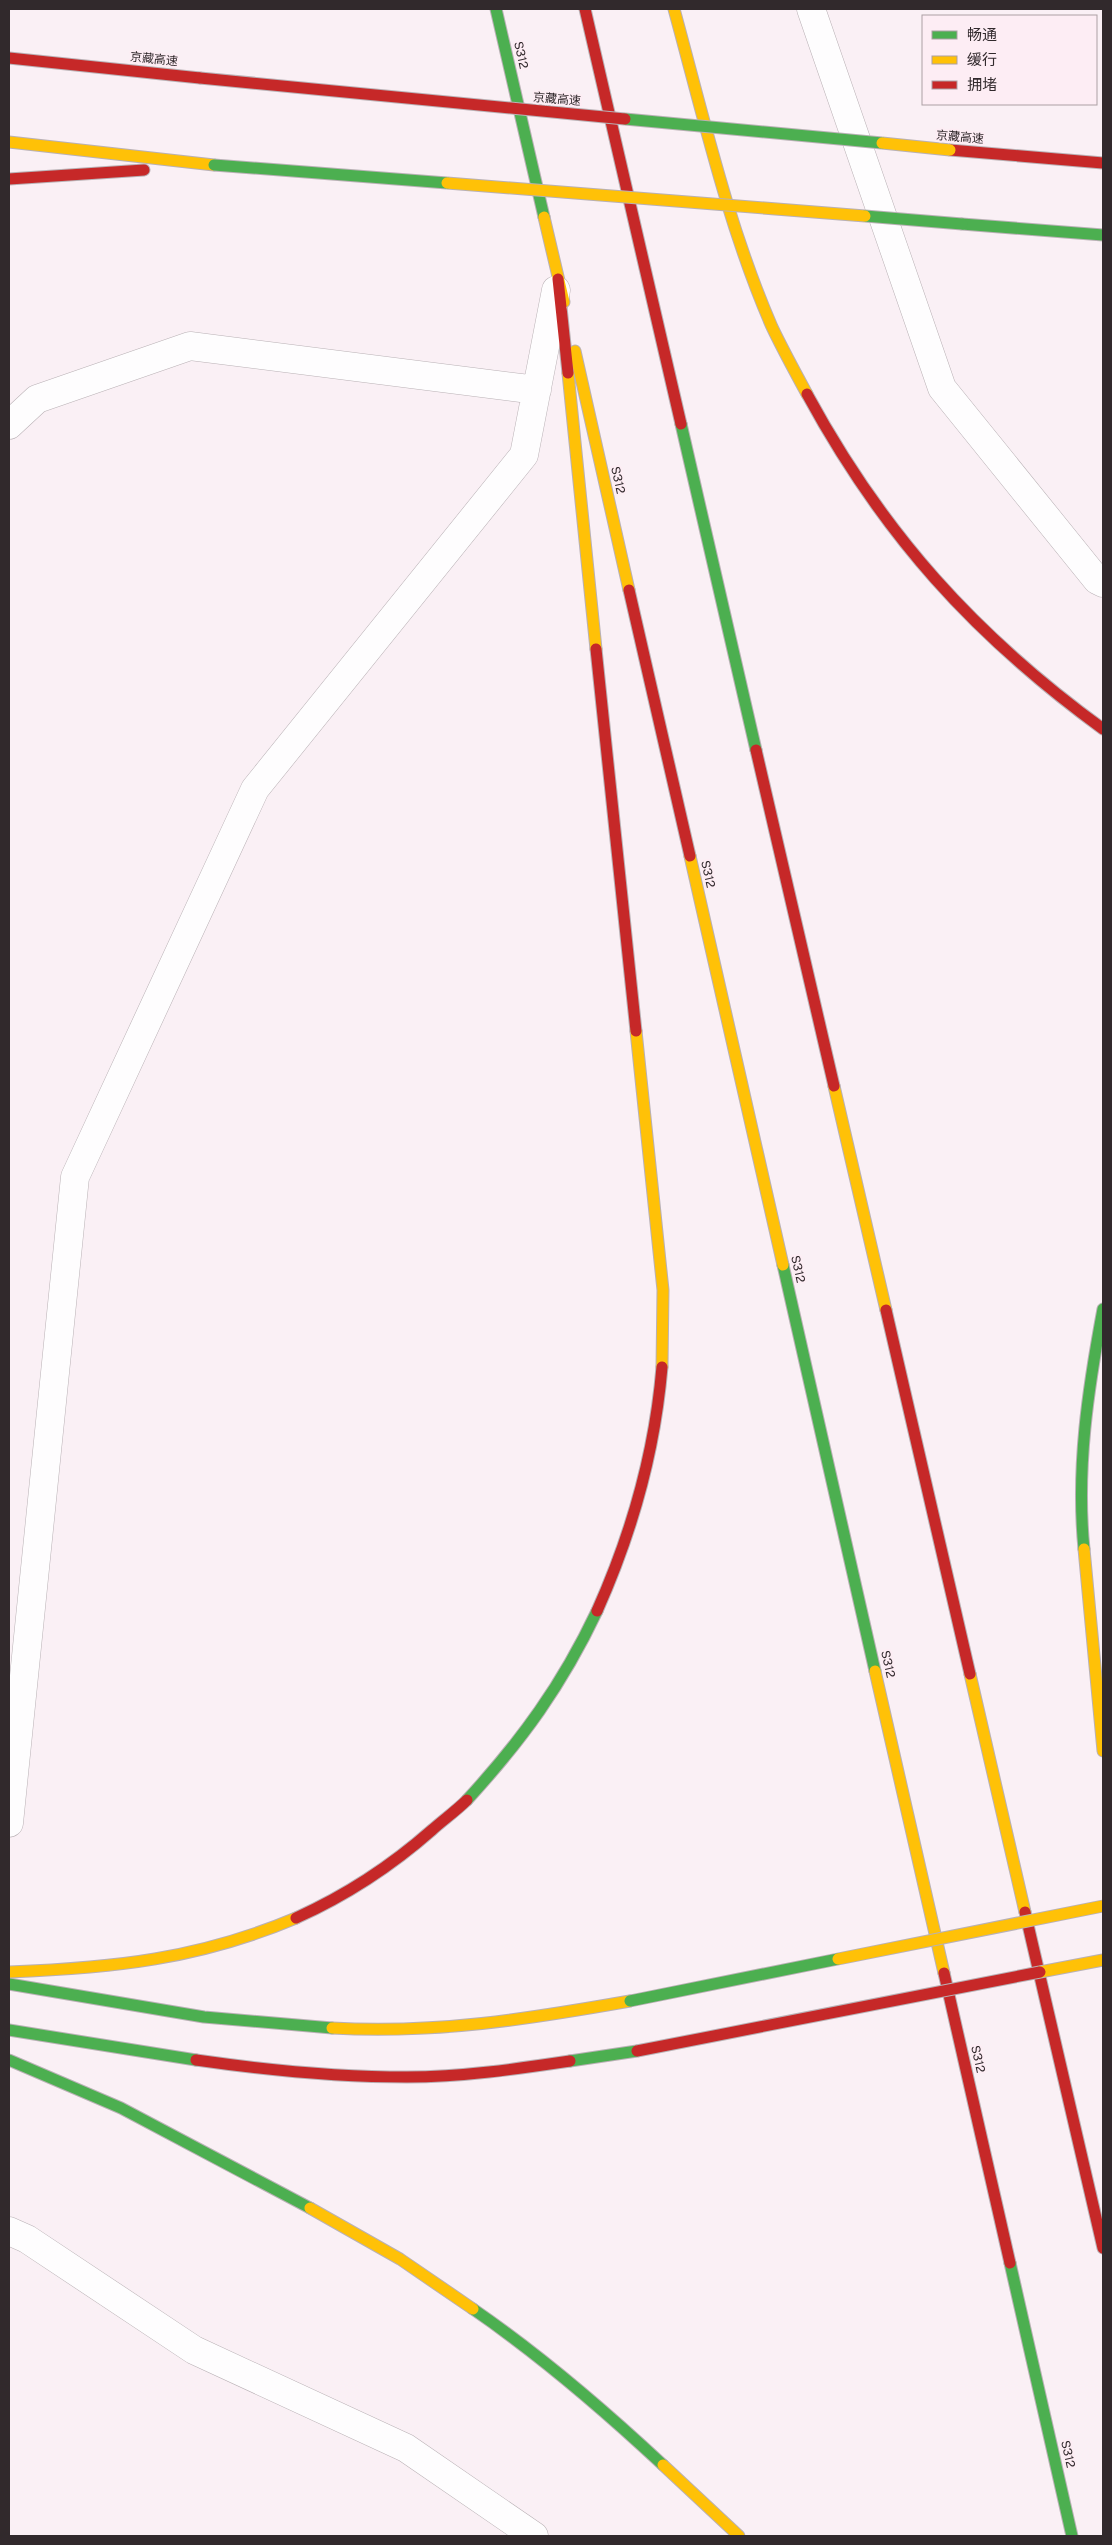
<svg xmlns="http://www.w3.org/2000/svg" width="1112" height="2545" viewBox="0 0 1112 2545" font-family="'Public Sans','Noto Sans SC',sans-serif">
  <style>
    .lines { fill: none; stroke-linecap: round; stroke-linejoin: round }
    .street-casing { stroke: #b9b1b5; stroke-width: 29 }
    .fast-casing { stroke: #b9b1b5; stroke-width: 13 }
    .slow-casing { stroke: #b9b1b5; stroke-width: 13 }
    .jam-casing { stroke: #b9b1b5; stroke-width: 13 }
    .street { stroke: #fefdfe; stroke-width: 28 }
    .fast { stroke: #4caf50; stroke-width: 11 }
    .slow { stroke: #ffc107; stroke-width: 11 }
    .jam { stroke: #c62828; stroke-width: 11 }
    .fast-bridge-casing { stroke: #b9b1b5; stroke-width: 13; stroke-linecap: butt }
    .slow-bridge-casing { stroke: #b9b1b5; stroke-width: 13; stroke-linecap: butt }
    .jam-bridge-casing { stroke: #b9b1b5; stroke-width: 13; stroke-linecap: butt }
    .fast-bridge { stroke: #4caf50; stroke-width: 11 }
    .slow-bridge { stroke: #ffc107; stroke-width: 11 }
    .jam-bridge { stroke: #c62828; stroke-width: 11 }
    .labels { text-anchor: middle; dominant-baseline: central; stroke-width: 4; stroke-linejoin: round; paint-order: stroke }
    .street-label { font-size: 12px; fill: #31292c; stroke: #fdedf4 }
  </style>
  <rect width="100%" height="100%" fill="#faf0f5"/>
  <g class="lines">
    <g class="street-casing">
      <path id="street" d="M 811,9 L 942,388 L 1097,580 L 1103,583
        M 9,425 L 37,399 L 190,346 L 537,390
        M 9,1823 L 75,1177 L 255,789 L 524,455 L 556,290
        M 9,2231 L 27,2239 L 194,2350 L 406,2448 L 534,2536"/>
    </g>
    <g class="fast-casing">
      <path id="fast" d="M 496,9 L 544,217
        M 962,224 L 1103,235
        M 681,424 L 756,750
        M 783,1265 L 875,1671
        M 1084,1549 C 1076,1468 1088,1389 1103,1309
        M 467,1800 C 522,1740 562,1685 597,1611
        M 9,1984 L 204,2017 L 332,2028
        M 9,2030 L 196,2060
        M 9,2060 L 121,2108 L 310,2208
        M 570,2061 L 637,2051
        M 1010,2263 L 1072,2536
        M 473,2309 C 540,2355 603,2409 663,2465"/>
    </g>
    <g class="slow-casing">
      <path id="slow" d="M 674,9 C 703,115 728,226 772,327 C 783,350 795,372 807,394
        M 9,142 L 214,165
        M 544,217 L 564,302
        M 575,351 L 629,590
        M 568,373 L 596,649
        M 690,856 L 783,1265
        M 636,1031 L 663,1290 L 662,1367
        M 834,1086 L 886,1310
        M 1084,1549 L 1103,1751
        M 875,1671 L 944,1973
        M 970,1674 L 1025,1912
        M 9,1972 C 113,1968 199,1959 296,1918
        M 332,2028 C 436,2034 528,2019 630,2001
        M 310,2208 L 400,2259 L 473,2309
        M 663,2465 L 739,2536"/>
    </g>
    <g class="jam-casing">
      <path id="jam" d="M 585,9 L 681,424
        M 9,58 L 200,78
        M 950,150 L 1103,163
        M 9,179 L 144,170
        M 558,279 L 568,373
        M 807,394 C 883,534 974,635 1103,729
        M 629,590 L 690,856
        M 596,649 L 636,1031
        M 756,750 L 834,1086
        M 886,1310 L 970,1674
        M 597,1611 C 631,1535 655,1450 662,1367
        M 1025,1912 L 1103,2248
        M 296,1918 C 347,1895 390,1867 432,1830 C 443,1820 456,1811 467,1800
        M 944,1973 L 1010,2263
        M 196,2060 C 266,2070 337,2077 407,2077 C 462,2077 516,2069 570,2061"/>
    </g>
    <use href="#street" class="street"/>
    <use href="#fast" class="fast"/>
    <use href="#slow" class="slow"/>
    <use href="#jam" class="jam"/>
    <g class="fast-bridge-casing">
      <path id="fast-bridge" d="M 625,119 L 882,143
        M 214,165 L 447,183
        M 865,216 L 962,224
        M 630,2001 L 838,1959"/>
    </g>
    <g class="slow-bridge-casing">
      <path id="slow-bridge" d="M 882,143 L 950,150
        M 447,183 L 865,216
        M 838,1959 L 1103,1906
        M 1040,1972 L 1103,1960"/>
    </g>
    <g class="jam-bridge-casing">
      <path id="jam-bridge" d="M 200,78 L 625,119
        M 637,2051 L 1040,1972"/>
    </g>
    <use href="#fast-bridge" class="fast-bridge"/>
    <use href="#slow-bridge" class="slow-bridge"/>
    <use href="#jam-bridge" class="jam-bridge"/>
  </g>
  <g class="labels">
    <g class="street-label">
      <text transform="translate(521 55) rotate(77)">S312</text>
      <text transform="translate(154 59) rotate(6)">京藏高速</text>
      <text transform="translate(557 99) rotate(5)">京藏高速</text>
      <text transform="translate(960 137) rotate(5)">京藏高速</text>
      <text transform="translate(618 480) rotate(77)">S312</text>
      <text transform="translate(708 874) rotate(77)">S312</text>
      <text transform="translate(798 1269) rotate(77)">S312</text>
      <text transform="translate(888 1664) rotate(77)">S312</text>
      <text transform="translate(978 2059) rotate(77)">S312</text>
      <text transform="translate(1068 2454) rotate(77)">S312</text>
    </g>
  </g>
  <rect width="1112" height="2545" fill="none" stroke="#31292c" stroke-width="20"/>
  <rect x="922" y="15" width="175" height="90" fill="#fdedf4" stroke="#ab9fa4"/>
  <rect x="932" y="31" width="25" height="8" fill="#4caf50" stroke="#ab9fa4"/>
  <text x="967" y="40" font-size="15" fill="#31292c">畅通</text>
  <rect x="932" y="56" width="25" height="8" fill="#ffc107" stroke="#ab9fa4"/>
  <text x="967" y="65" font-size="15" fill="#31292c">缓行</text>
  <rect x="932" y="81" width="25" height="8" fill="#c62828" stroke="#ab9fa4"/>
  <text x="967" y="90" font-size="15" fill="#31292c">拥堵</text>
</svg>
